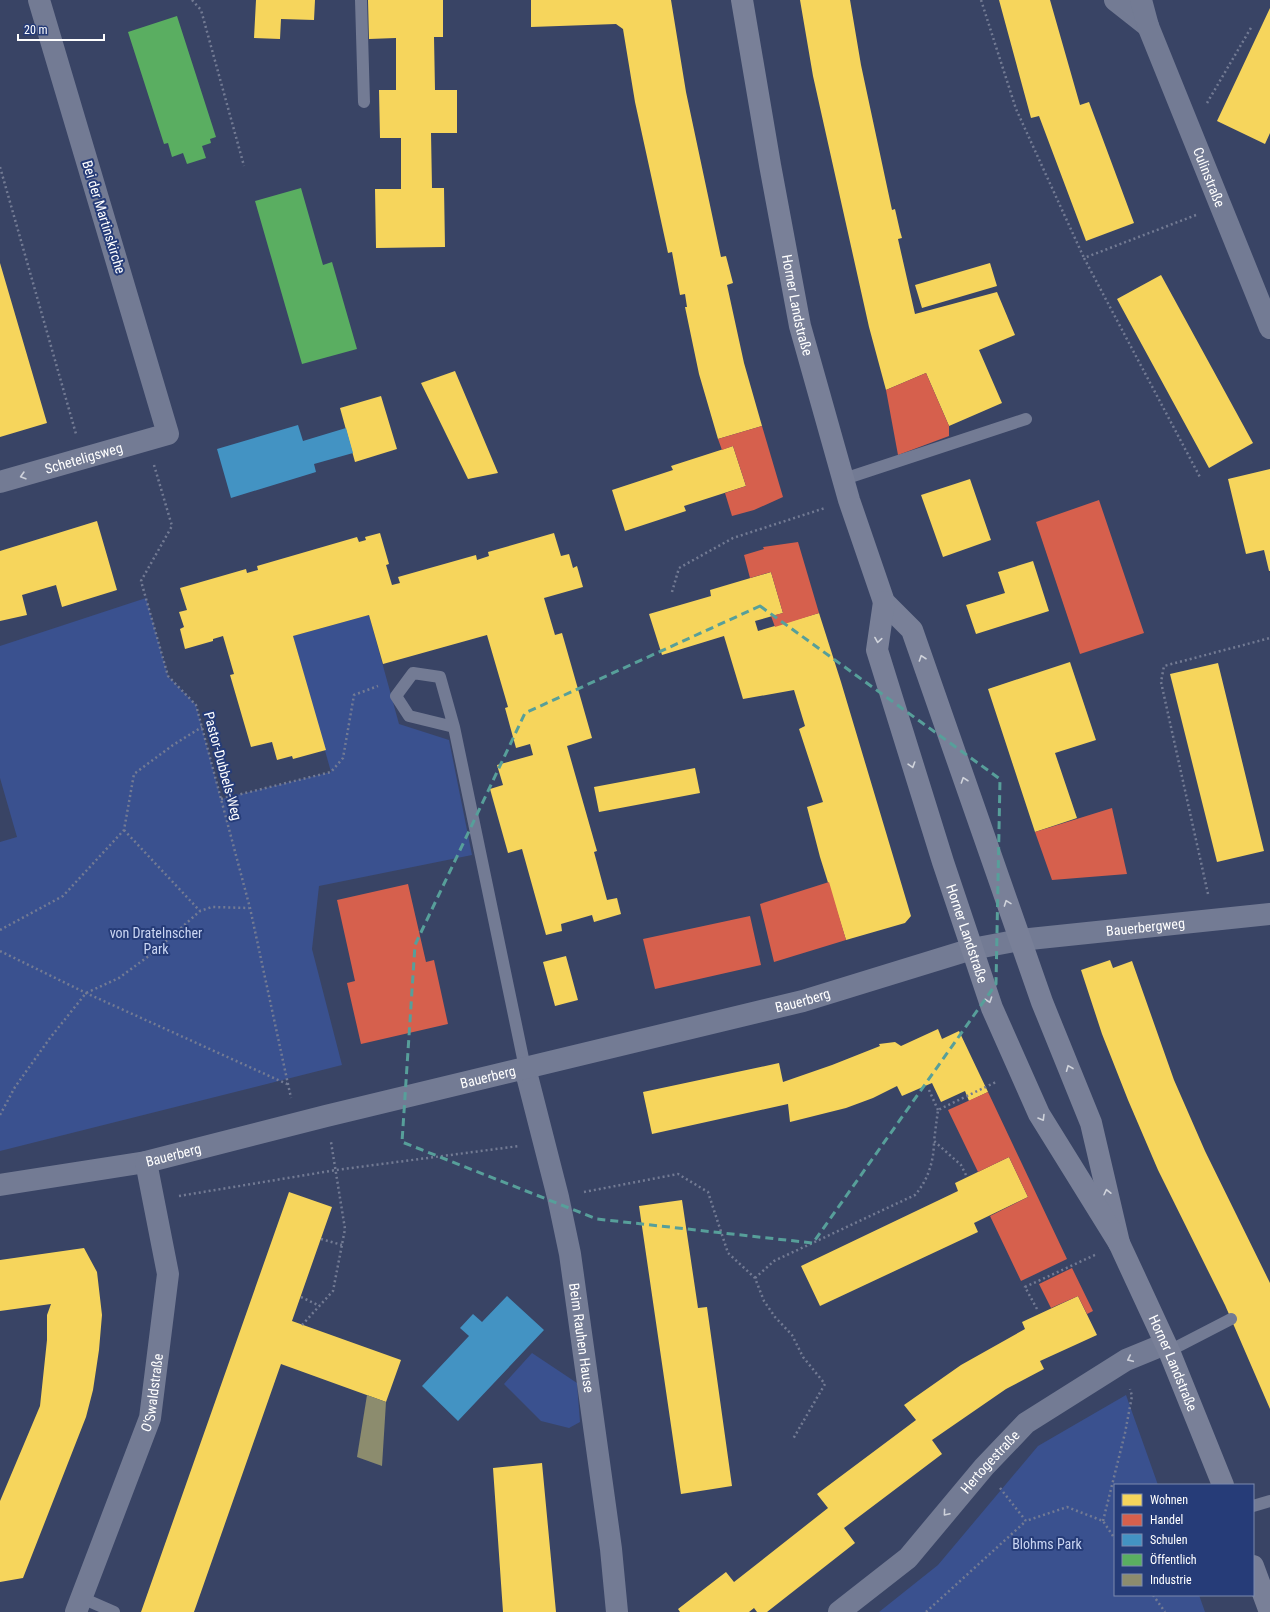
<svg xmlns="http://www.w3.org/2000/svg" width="1270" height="1612" viewBox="0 0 1270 1612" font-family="'Roboto Condensed',sans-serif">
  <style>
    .green { fill: #3a518f }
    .homes { fill: #f6d55c }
    .shops { fill: #d6604d }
    .schools { fill: #4393c3 }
    .public { fill: #5aae61 }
    .industry { fill: #8c8c6e }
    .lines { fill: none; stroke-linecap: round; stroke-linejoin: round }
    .path { stroke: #737b94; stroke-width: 2.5; stroke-dasharray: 2 3; stroke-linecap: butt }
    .service { stroke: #737b94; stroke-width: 12 }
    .minor { stroke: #737b94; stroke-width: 22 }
    .secondary { stroke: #798098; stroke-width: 22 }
    .oneway { stroke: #ced1da }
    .oneway2 { stroke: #d0d3db }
    .marked { fill: none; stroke: #579f9a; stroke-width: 3; stroke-dasharray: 8 5; stroke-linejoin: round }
    .labels { text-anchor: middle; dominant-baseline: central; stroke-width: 4; stroke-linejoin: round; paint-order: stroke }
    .street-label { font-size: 14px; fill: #fff; stroke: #263c78 }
    .park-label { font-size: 14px; fill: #cbd6f3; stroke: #263c78 }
  </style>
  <rect width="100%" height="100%" fill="#394465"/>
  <path class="green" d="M 146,598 L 168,676 L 196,705 L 221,799 L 331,772 L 293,636 L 369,615 L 399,724 L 449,740 L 472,855 L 319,886 L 312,949 L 342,1065 L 0,1151 L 0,842 L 17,837 L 0,778 L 0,646 Z
    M 532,1353 L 577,1383 L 580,1422 L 569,1428 L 541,1421 L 504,1384 Z
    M 1126,1395 L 1158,1485 L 1115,1485 L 1115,1595 L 1199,1595 L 1205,1612 L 879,1612 L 938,1565 L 1038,1446 Z"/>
  <path class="homes" d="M 256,0 L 315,0 L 314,20 L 281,19 L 280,39 L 254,38 Z
    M 368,0 L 443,0 L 443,37 L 434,37 L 435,90 L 457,90 L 457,133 L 431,133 L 432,188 L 444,188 L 445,247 L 376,248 L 375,189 L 401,189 L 401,138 L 380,138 L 379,90 L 396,90 L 396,38 L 369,39 Z
    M 531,0 L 671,0 L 686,92 L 721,257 L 726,256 L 733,283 L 727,285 L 744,363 L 762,426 L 718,439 L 699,374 L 685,307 L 687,307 L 685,294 L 680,295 L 672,252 L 668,253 L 635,102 L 623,29 L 616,24 L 531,27 Z
    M 800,0 L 850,0 L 861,65 L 892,210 L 895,209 L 900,231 L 902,238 L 898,239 L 915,314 L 997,292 L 1015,335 L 979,350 L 1002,403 L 949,426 L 926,373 L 886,390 L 869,327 L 813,76 Z
    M 999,0 L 1050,0 L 1080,105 L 1089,102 L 1134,223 L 1086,241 L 1039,116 L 1031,118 Z
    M 1270,8 L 1270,133 L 1265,144 L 1217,121 Z
    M 0,263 L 47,423 L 0,437 Z
    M 990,263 L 997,286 L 922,308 L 915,285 Z
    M 1161,275 L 1253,443 L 1209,468 L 1117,299 Z
    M 455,371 L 498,473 L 468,479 L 421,383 Z
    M 381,396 L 397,449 L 355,462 L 340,408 Z
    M 733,446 L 746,486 L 684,506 L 686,511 L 625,531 L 612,490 L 673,470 L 671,466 Z
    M 1270,469 L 1270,571 L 1269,571 L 1264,550 L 1246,554 L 1228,479 Z
    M 970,479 L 991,540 L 943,557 L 921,495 Z
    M 97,521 L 117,590 L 62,607 L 56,585 L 22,595 L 27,615 L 0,621 L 0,551 Z
    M 380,533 L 389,564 L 386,565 L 392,585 L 400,583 L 398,577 L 476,555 L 477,560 L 489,556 L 488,552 L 554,533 L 561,556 L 569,554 L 573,568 L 577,566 L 583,587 L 544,598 L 555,635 L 562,633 L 592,738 L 567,746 L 597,851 L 594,852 L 607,900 L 617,898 L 621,914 L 594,922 L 592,915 L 561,924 L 562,931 L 546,935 L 522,849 L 508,853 L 490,789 L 503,785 L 497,765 L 533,755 L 530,744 L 516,748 L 505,708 L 508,707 L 487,635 L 383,664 L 369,615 L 293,636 L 326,750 L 293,759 L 292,756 L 277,760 L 272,742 L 251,747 L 230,675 L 234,674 L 223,636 L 213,639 L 213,641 L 185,649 L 180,629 L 184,627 L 179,612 L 187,610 L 180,588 L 246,569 L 247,573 L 258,570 L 257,566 L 357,537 L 359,542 L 366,540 L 365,537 Z
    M 1033,561 L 1049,611 L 976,634 L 966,605 L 1005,593 L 998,572 Z
    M 771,572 L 783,613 L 755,621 L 758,631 L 819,613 L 841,682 L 911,916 L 905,923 L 846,940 L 820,857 L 807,807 L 823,802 L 799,729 L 805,726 L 794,690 L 743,699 L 724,636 L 662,655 L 649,614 L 711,596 L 710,590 Z
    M 1070,662 L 1096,740 L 1055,753 L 1077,818 L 1035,832 L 988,689 Z
    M 1218,663 L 1264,851 L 1217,862 L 1170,674 Z
    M 695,768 L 700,793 L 599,812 L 594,787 Z
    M 566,956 L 578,1000 L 555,1006 L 543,962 Z
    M 1110,960 L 1113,968 L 1132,961 L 1174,1080 L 1205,1151 L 1270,1283 L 1270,1409 L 1225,1305 L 1158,1170 L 1128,1100 L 1102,1034 L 1081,970 Z
    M 938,1029 L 942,1039 L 959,1031 L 988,1092 L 969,1101 L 965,1091 L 941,1102 L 932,1083 L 902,1096 L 897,1086 L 873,1098 L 846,1108 L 790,1122 L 788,1104 L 652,1134 L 643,1092 L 779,1063 L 783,1082 L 832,1065 L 880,1046 L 879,1044 L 895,1042 L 901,1046 Z
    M 1009,1157 L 1028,1197 L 974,1223 L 978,1232 L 820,1306 L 801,1266 L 958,1191 L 955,1183 Z
    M 289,1192 L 332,1207 L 292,1321 L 401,1360 L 386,1402 L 281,1364 L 194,1612 L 141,1612 Z
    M 682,1200 L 698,1308 L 707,1307 L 732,1486 L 681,1494 L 639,1206 Z
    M 84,1248 L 97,1272 L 102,1315 L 99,1350 L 93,1390 L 86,1417 L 23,1578 L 0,1582 L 0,1501 L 40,1406 L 47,1340 L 47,1315 L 51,1304 L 0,1311 L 0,1260 Z
    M 1078,1296 L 1097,1335 L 1040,1361 L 1044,1369 L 1006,1389 L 932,1440 L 942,1454 L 844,1528 L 855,1543 L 767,1612 L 757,1612 L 754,1608 L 749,1612 L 680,1612 L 678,1609 L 726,1572 L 734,1582 L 828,1508 L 817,1494 L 916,1420 L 904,1405 L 961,1365 L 1025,1329 L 1022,1322 Z
    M 542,1463 L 556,1612 L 503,1612 L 493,1468 Z"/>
  <path class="shops" d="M 926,373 L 949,426 L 949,436 L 898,455 L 886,390 Z
    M 762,426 L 783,497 L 754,510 L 732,516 L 725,493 L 746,486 L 733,446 L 722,450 L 718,439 Z
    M 1099,500 L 1144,633 L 1080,654 L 1036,522 Z
    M 798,542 L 819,613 L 775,627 L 771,616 L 783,613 L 771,572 L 750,578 L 744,555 L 764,549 L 763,547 Z
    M 1112,808 L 1127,874 L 1052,880 L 1035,832 Z
    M 829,882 L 846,940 L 774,962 L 760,904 Z
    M 408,884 L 426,962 L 434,960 L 448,1024 L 361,1044 L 347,983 L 355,981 L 337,900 Z
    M 750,916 L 761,965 L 655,989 L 643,939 Z
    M 988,1092 L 1067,1259 L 1021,1281 L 990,1216 L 1028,1197 L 1009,1157 L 978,1172 L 948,1110 Z
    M 1072,1268 L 1093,1311 L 1087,1314 L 1078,1296 L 1051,1308 L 1039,1284 Z"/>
  <path class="schools" d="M 298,425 L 303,441 L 346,428 L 353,453 L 314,464 L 316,472 L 231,498 L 217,449 Z
    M 507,1296 L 544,1330 L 458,1421 L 422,1386 L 469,1336 L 460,1328 L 473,1314 L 482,1322 Z"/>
  <path class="public" d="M 177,16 L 216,137 L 210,139 L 211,143 L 202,146 L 206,158 L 187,164 L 183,153 L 172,157 L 168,143 L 164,144 L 128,32 Z
    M 301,188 L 323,265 L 332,262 L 357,349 L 302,364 L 255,201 Z"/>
  <path class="industry" d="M 367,1395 L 386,1402 L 382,1466 L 357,1457 Z"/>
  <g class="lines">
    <path class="path" d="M 192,0 L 201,10 L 244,166
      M 981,0 L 1016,109 L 1084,258
      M 1207,103 L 1252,26
      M 0,167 L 76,434
      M 1196,215 L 1084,258 L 1201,479
      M 154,465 L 172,526 L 141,581 L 168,676 L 196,705 L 250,908 L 291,1098
      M 672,592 L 679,568 L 733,538 L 825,508
      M 221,799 L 331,772 L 343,758 L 354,695 L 378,686
      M 124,830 L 200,911
      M 1208,894 L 1161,682 L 1164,666 L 1270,638
      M 0,930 L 63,896 L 124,830 L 134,774 L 173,745 L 202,727
      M 0,951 L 86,993 L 287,1084
      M 929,1090 L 938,1110
      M 0,1115 L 15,1087 L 50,1038 L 86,993 L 119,978 L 154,952 L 200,911 L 212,907 L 249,908
      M 966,1175 L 961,1165 L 934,1141 L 938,1110 L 996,1082
      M 584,1192 L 678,1174 L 708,1192 L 728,1253 L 755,1278 L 764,1301 L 775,1317 L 792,1335 L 803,1357 L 825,1384 L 793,1439
      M 179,1196 L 336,1170 L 519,1146
      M 321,1239 L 342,1245
      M 755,1278 L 774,1261 L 915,1195 C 928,1180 934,1161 934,1141
      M 301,1297 L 320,1306
      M 1037,1309 L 1025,1287 L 1097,1254
      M 302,1325 L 333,1291 L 345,1229 L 331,1142
      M 1000,1488 L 1026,1521 L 1067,1507 L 1103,1521 L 1115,1539
      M 1103,1521 L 1125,1433 L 1132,1396 L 1130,1389
      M 1153,1595 L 1165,1612
      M 926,1612 L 1026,1521"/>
    <path class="service" d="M 361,0 L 364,102
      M 844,479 L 1026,419
      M 454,727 L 409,716 L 396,696 L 413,673 L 440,677 L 454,727 L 525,1068
      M 1169,1351 L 1231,1319
      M 1253,1506 L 1270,1501
      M 82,1598 L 114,1612"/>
    <g class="minor">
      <path d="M 1115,0 L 1148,26"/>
      <path id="s1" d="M 1141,0 L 1148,26 L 1270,328"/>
      <path id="s2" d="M 0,482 L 168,434 L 39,0"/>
      <path id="s3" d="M 525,1068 L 558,1197 L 570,1254 L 611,1549 L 617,1612"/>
      <path id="s4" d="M 0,1185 L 146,1162 L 326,1116 L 803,1001 L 972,949 L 1020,940 L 1270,914"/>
      <path id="s5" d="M 76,1612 L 150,1418 L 168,1274 L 146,1162"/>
      <path id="s6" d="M 839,1612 L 908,1558 L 984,1467 L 1026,1423 L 1126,1360 L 1165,1344"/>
    </g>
    <g class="secondary">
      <path id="s7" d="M 742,0 L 770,165 L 800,326 L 849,500 L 884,602 L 912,630 L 1042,1002 L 1091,1123 L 1119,1243"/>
      <path id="s8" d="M 884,602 L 877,650 L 943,862 L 992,1008 L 1039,1114 L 1119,1243 L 1169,1351 L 1223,1485"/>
      <path d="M 1253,1566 L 1270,1612"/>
    </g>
  </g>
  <defs><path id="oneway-chevron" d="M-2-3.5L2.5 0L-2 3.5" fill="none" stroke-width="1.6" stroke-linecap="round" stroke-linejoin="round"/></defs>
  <g class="oneway">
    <use href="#oneway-chevron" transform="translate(23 476) rotate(164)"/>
    <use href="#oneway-chevron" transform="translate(1130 1359) rotate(155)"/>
    <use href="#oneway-chevron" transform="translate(946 1513) rotate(130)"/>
  </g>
  <g class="oneway2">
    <use href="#oneway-chevron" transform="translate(878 640) rotate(99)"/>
    <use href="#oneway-chevron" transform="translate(922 658) rotate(-109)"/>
    <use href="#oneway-chevron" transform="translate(912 765) rotate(73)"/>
    <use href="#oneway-chevron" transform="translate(964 780) rotate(-109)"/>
    <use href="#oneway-chevron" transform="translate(1007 903) rotate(-110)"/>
    <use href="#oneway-chevron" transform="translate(989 1000) rotate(71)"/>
    <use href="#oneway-chevron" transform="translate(1069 1068) rotate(-112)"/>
    <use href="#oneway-chevron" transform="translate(1042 1118) rotate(59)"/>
    <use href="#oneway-chevron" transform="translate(1107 1192) rotate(-103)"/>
  </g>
  <path class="marked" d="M 760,606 L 1000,779 L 996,984 L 813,1243 L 597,1219 L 402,1142 L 415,945 L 525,713 Z"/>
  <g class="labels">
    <g class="street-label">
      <text stroke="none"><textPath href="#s1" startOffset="190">Culinstraße</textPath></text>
      <text transform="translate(104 217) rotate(73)">Bei der Martinskirche</text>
      <text stroke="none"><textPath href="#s7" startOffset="310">Horner Landstraße</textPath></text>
      <text stroke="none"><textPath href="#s2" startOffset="87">Scheteligsweg</textPath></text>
      <text transform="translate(223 766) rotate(75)">Pastor-Dubbels-Weg</text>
      <text stroke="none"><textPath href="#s4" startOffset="1176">Bauerbergweg</textPath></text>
      <text stroke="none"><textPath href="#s8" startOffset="346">Horner Landstraße</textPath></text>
      <text stroke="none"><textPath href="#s4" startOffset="824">Bauerberg</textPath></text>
      <text stroke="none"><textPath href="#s4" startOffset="500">Bauerberg</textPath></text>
      <text stroke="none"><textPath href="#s4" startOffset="176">Bauerberg</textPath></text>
      <text stroke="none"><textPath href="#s3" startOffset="276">Beim Rauhen Hause</textPath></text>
      <text stroke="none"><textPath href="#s8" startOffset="824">Horner Landstraße</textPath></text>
      <text stroke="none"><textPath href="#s5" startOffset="233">O'Swaldstraße</textPath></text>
      <text stroke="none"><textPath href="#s6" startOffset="214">Hertogestraße</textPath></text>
    </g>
    <g class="park-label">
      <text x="156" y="933">von Dratelnscher<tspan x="156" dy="16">Park</tspan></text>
      <text x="1047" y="1544">Blohms Park</text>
    </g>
  </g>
  <rect x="1114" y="1484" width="140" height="112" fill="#263c78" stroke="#7d8aae"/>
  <rect x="1122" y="1494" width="20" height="12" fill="#f6d55c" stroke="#7d8aae"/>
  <text x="1150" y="1504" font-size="12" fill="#ffffff">Wohnen</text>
  <rect x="1122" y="1514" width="20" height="12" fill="#d6604d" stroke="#7d8aae"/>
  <text x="1150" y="1524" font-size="12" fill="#ffffff">Handel</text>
  <rect x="1122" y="1534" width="20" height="12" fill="#4393c3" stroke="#7d8aae"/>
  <text x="1150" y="1544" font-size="12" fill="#ffffff">Schulen</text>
  <rect x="1122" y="1554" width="20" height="12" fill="#5aae61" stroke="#7d8aae"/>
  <text x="1150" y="1564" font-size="12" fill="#ffffff">Öffentlich</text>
  <rect x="1122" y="1574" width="20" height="12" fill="#8c8c6e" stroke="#7d8aae"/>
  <text x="1150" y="1584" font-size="12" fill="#ffffff">Industrie</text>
  <path d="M18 34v6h86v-6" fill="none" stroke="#ffffff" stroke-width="2"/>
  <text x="24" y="34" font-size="12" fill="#ffffff" stroke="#263c78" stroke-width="3" paint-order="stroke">20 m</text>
</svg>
